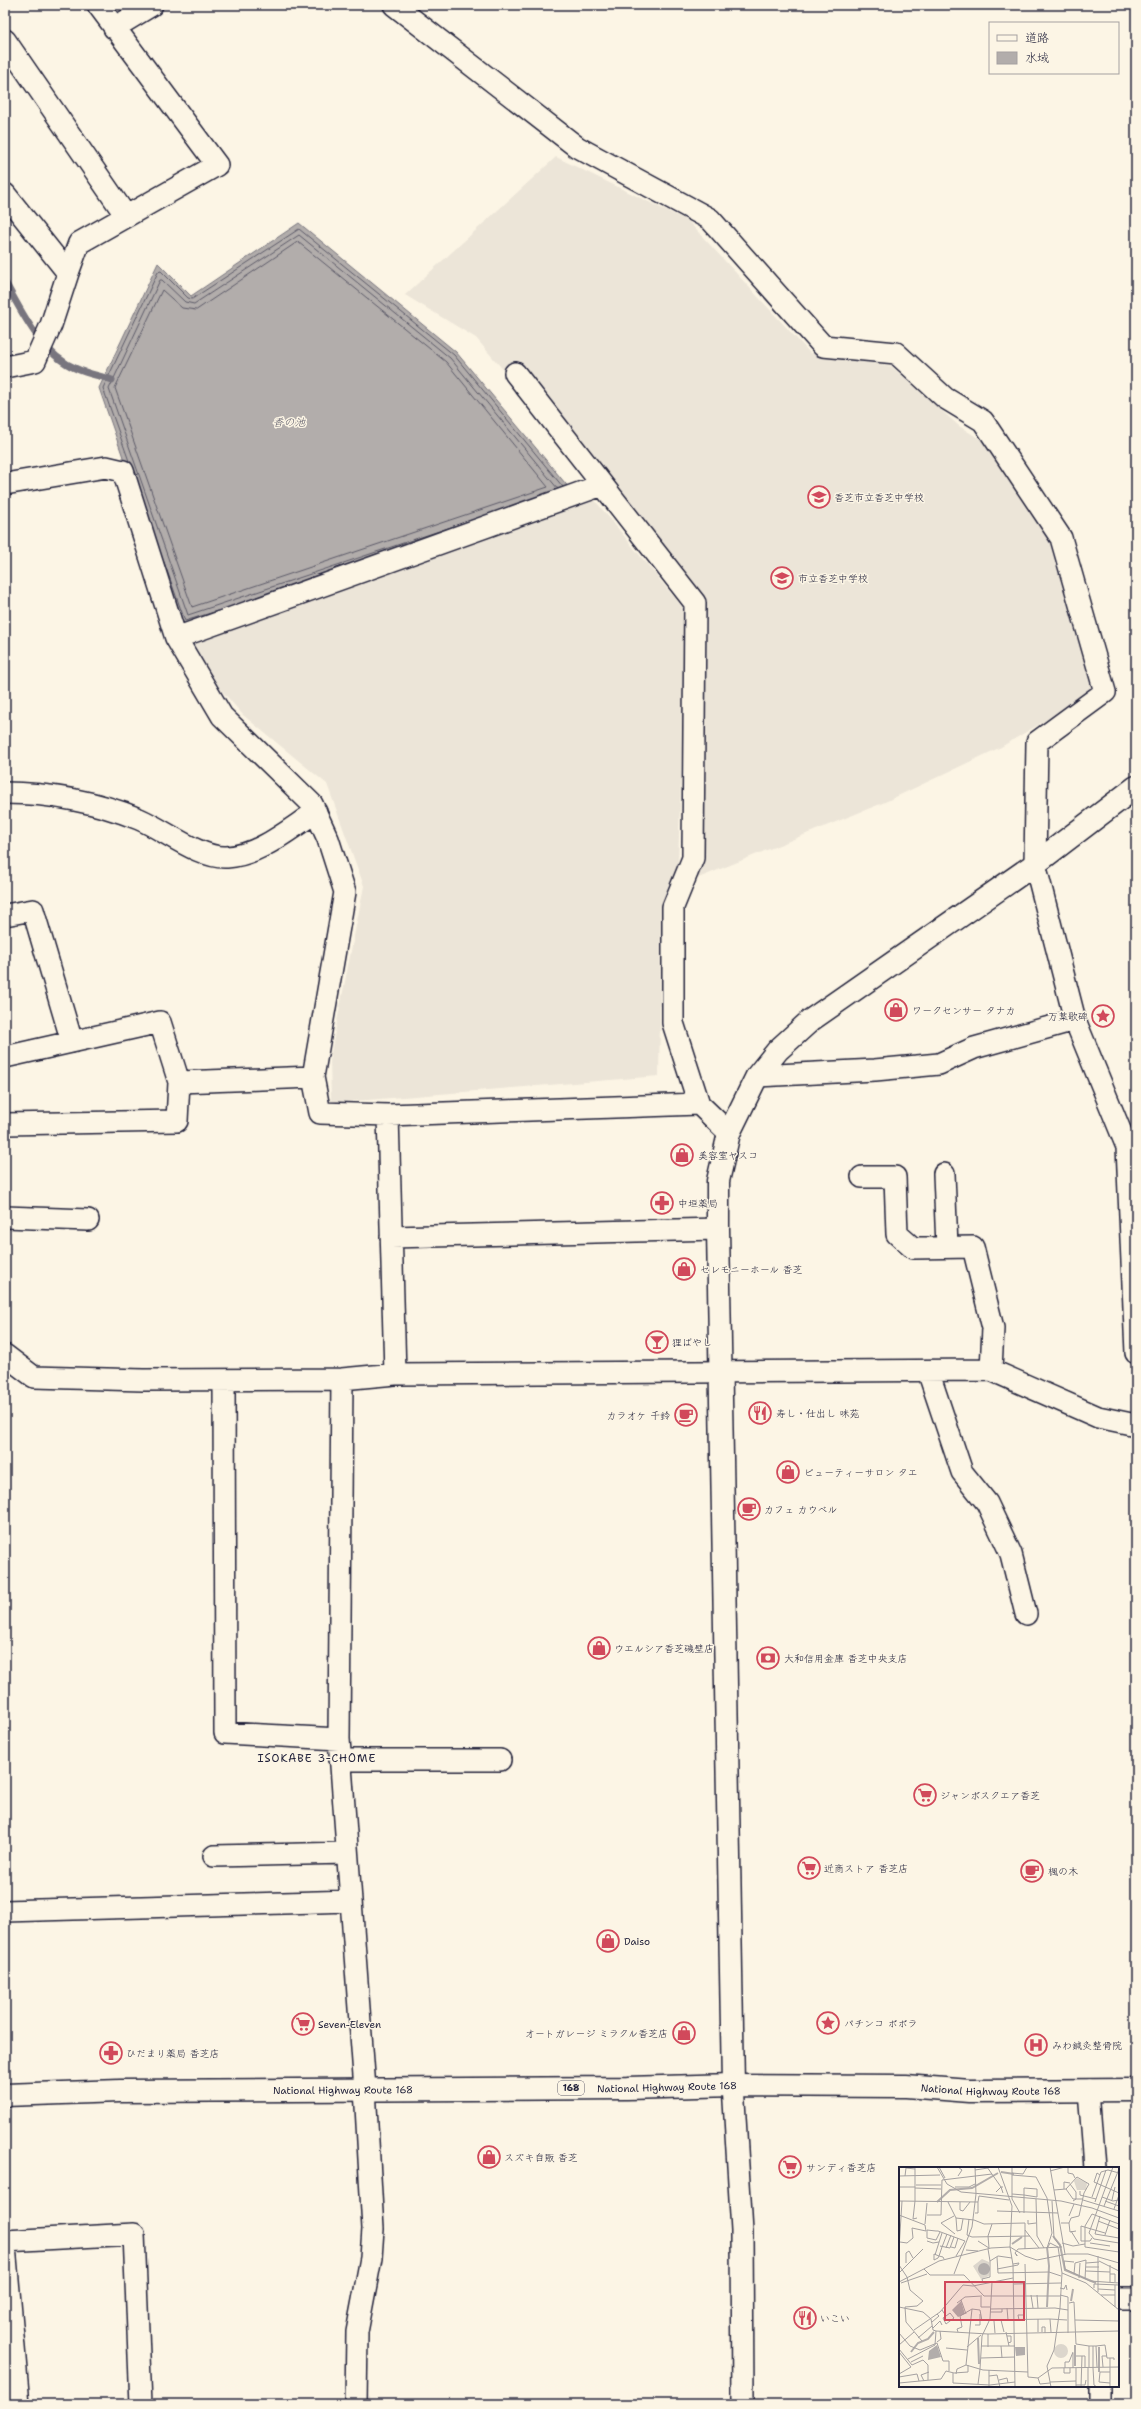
<svg xmlns="http://www.w3.org/2000/svg" width="1141" height="2409" viewBox="0 0 1141 2409" font-family="'Shantell Sans','Klee One',sans-serif">
  <style>
    .built { fill: #ece5d8 }
    .water { fill: #b2adab; stroke: #78757e }
    .lines { fill: none; stroke-linecap: round; stroke-linejoin: round }
    .shore { stroke: #5c5a68; stroke-width: 1 }
    .stream { stroke: #78757e; stroke-width: 7 }
    .street-casing { stroke: #22223b; stroke-width: 24 }
    .secondary-casing { stroke: #22223b; stroke-width: 25 }
    .highway-casing { stroke: #22223b; stroke-width: 25 }
    .street { stroke: #fcf5e5; stroke-width: 21 }
    .secondary { stroke: #fcf5e5; stroke-width: 22 }
    .highway { stroke: #fcf5e5; stroke-width: 22 }
    .labels { text-anchor: middle; dominant-baseline: central; stroke-width: 3; stroke-linejoin: round; paint-order: stroke }
    .shield { fill: #fcf5e5; stroke: #63616e; stroke-width: 1 }
    .shield-label { font-size: 9px; font-weight: bold; fill: #22223b }
    .poi-label { font-size: 10px; fill: #22223b; stroke: #fcf5e5; text-anchor: start }
    .street-label { font-size: 10px; fill: #22223b; stroke: #fcf5e5 }
    .water-label { font-size: 11px; font-style: italic; fill: #545362; stroke: #fcf5e5 }
    .neighbourhood-label { font-size: 11px; letter-spacing: 1px; fill: #22223b; stroke: #fcf5e5 }
    .inset-river { fill: none; stroke: #b2adab; stroke-width: 2 }
    .inset-road { fill: none; stroke: #a5a1a1; stroke-width: 1 }
    .view { fill: #d1495b; fill-opacity: 0.15; stroke: #d1495b; stroke-width: 2 }
    .inset-edge { fill: none; stroke: #22223b; stroke-width: 2 }
  </style>
  <rect width="100%" height="100%" fill="#fcf5e5"/>
  <filter id="ink" filterUnits="userSpaceOnUse"><feTurbulence type="fractalNoise" baseFrequency=".025" numOctaves="2"/><feDisplacementMap in="SourceGraphic" scale="8" xChannelSelector="R" yChannelSelector="G"/><feConvolveMatrix kernelMatrix="1 2 1 2 8 2 1 2 1" color-interpolation-filters="sRGB"/></filter>
  <g filter="url(#ink)">
    <path class="built" d="M 556,157 L 688,221 L 810,353 L 891,366 L 959,426 L 994,448 L 1056,546 L 1098,689 L 1001,747 L 885,802 L 691,881 L 707,608 L 476,338 L 405,295 Z
      M 593,498 L 687,613 L 678,863 L 662,915 L 659,1076 L 331,1103 L 330,1057 L 364,886 L 327,784 L 243,715 L 215,683 L 192,641 Z"/>
    <path class="water" d="M 299,223 L 456,352 L 575,495 L 182,627 L 99,388 L 158,263 L 191,296 Z"/>
    <g class="lines">
      <path class="shore" d="M 298,242 L 446,362 L 548,487 L 192,607 L 115,388 L 162,290 L 182,308 L 196,310 Z
        M 129,461 L 103,388 L 158,272 L 161,271 L 188,298 L 192,299 L 299,229 L 454,355 L 563,487
        M 454,526 L 188,615 L 109,389 L 160,280 L 162,280 L 185,302 L 194,304 L 299,235 L 450,358 L 558,489
        M 164,562 L 185,621 L 217,611"/>
      <path class="stream" d="M 5,282 C 23,314 41,354 77,369 C 88,374 101,376 112,380
        M 5,2398 L 6,2404"/>
      <g class="street-casing">
        <path id="street" d="M 394,5 L 577,147 L 710,219 L 823,346 L 896,353 L 945,398 L 983,421 L 1061,538 L 1105,692 L 1037,742 L 1035,864 L 1075,1020 L 1127,1147 L 1136,1353
          M 114,28 L 152,5
          M 5,40 L 126,216
          M 5,194 L 68,273 L 79,243 L 217,165 L 98,5
          M 5,367 L 35,361 L 51,325 L 68,273
          M 515,373 L 695,603 L 693,858 L 673,907 L 673,1023 L 699,1104 L 729,1133
          M 5,484 L 106,467 L 123,471 L 176,638 L 222,716 L 312,804 L 328,839 L 345,892 L 313,1077 L 179,1082 L 177,1121 L 5,1124
          M 176,638 L 602,485
          M 5,793 C 49,793 98,802 139,819 C 165,830 200,859 227,857 C 260,855 289,829 316,812
          M 5,915 L 33,910 L 72,1042
          M 5,1057 L 160,1022 L 179,1082
          M 757,1076 L 875,1070 L 939,1064 L 974,1048 L 1075,1020
          M 313,1077 L 320,1113 L 388,1115
          M 944,1174 L 947,1247
          M 862,1177 L 895,1177 L 897,1234 L 913,1248 L 973,1247 L 993,1328 L 991,1370
          M 5,1217 L 88,1220
          M 391,1237 L 718,1229
          M 5,1355 L 34,1377 L 143,1380 L 342,1379 L 395,1374 L 991,1370 L 1098,1417 L 1136,1425
          M 928,1371 L 962,1472 L 987,1503 L 1011,1554 L 1026,1614
          M 395,1374 L 388,1115 L 699,1104
          M 342,1379 L 339,1739 L 365,2089 L 373,2229 L 371,2258 L 357,2332 L 356,2404
          M 224,1380 L 225,1733 L 339,1739
          M 340,1760 L 500,1760
          M 214,1856 L 347,1853
          M 5,1911 L 351,1901
          M 733,2085 L 742,2231 L 743,2404
          M 1089,2090 L 1095,2168
          M 5,2241 L 134,2234 L 141,2404
          M 5,2246 L 19,2404
          M 1118,2298 L 1136,2298
          M 1101,2404 L 1101,2386"/>
      </g>
      <g class="secondary-casing">
        <path id="secondary" d="M 733,2085 L 718,1229 L 718,1181 L 729,1133 L 757,1076 L 778,1050 L 811,1020 L 1035,864 L 1136,787"/>
      </g>
      <g class="highway-casing">
        <g id="highway">
          <path id="s1" d="M 5,2095 L 120,2091 L 627,2088 L 733,2085 L 906,2086 L 970,2091 L 1136,2090"/>
        </g>
      </g>
      <use href="#street" class="street"/>
      <use href="#secondary" class="secondary"/>
      <use href="#highway" class="highway"/>
    </g>
  </g>
  <defs>
    <g id="school-ring" transform="scale(1.15)"><circle r="9.5" fill="#fcf5e5" stroke="#d1495b" stroke-width="1.5"/><path d="M0-5L7-2L0 1L-7-2ZM-4 1L0 2.5L4 1V4Q0 6-4 4Z" fill="#d1495b"/></g>
    <g id="shop-ring" transform="scale(1.15)"><circle r="9.5" fill="#fcf5e5" stroke="#d1495b" stroke-width="1.5"/><path d="M-5-2.5h2.3a2.7 3.5 0 0 1 5.4 0H5L5.5 6h-11ZM-1.5-2.5h3a1.5 2.3 0 0 0-3 0Z" fill="#d1495b"/></g>
    <g id="sight-ring" transform="scale(1.15)"><circle r="9.5" fill="#fcf5e5" stroke="#d1495b" stroke-width="1.5"/><path d="M0-6L1.8-2.2L6-1.7L2.9 1.2L3.7 5.4L0 3.3L-3.7 5.4L-2.9 1.2L-6-1.7L-1.8-2.2Z" fill="#d1495b"/></g>
    <g id="pharmacy-ring" transform="scale(1.15)"><circle r="9.5" fill="#fcf5e5" stroke="#d1495b" stroke-width="1.5"/><path d="M-2-6h4v4h4v4h-4v4h-4v-4h-4v-4h4Z" fill="#d1495b"/></g>
    <g id="bar-ring" transform="scale(1.15)"><circle r="9.5" fill="#fcf5e5" stroke="#d1495b" stroke-width="1.5"/><path d="M-6-5H6L.8 .8V4.5H3.5V6h-7V4.5H-.8V.8Z" fill="#d1495b"/></g>
    <g id="restaurant-ring" transform="scale(1.15)"><circle r="9.5" fill="#fcf5e5" stroke="#d1495b" stroke-width="1.5"/><path d="M-5-6h1v4h1v-4h1v4h1v-4h1v5L-1.5 .5V6h-2V.5L-5-1ZM5-6V6H3V1.5H1.5Q1.5-4 5-6Z" fill="#d1495b"/></g>
    <g id="cafe-ring" transform="scale(1.15)"><circle r="9.5" fill="#fcf5e5" stroke="#d1495b" stroke-width="1.5"/><path d="M-5.5-4.5H6V0H3Q3 3.5 0 3.5H-2.5Q-5.5 3.5-5.5 0ZM3-3.2v2h1.7v-2ZM-6 4.5H4V6H-6Z" fill="#d1495b"/></g>
    <g id="bank-ring" transform="scale(1.15)"><circle r="9.5" fill="#fcf5e5" stroke="#d1495b" stroke-width="1.5"/><path d="M-6-4H6V4H-6ZM0-2.3a2.3 2.3 0 1 0 0 4.6a2.3 2.3 0 1 0 0-4.6Z" fill="#d1495b"/></g>
    <g id="supermarket-ring" transform="scale(1.15)"><circle r="9.5" fill="#fcf5e5" stroke="#d1495b" stroke-width="1.5"/><path d="M-6-5.5h2.5l.6 2H6L4.5 2H-2.5L-4.4-4H-6ZM-1.5 3.2a1.3 1.3 0 1 0 .1 0ZM3 3.2a1.3 1.3 0 1 0 .1 0Z" fill="#d1495b"/></g>
    <g id="hospital-ring" transform="scale(1.15)"><circle r="9.5" fill="#fcf5e5" stroke="#d1495b" stroke-width="1.5"/><path d="M-5-5h3v3.5h4V-5h3V5h-3V1.5h-4V5h-3Z" fill="#d1495b"/></g>
  </defs>
  <g fill-rule="evenodd">
    <use href="#school-ring" x="819" y="497"/>
    <use href="#school-ring" x="782" y="578"/>
    <use href="#shop-ring" x="896" y="1010"/>
    <use href="#sight-ring" x="1103" y="1016"/>
    <use href="#shop-ring" x="682" y="1155"/>
    <use href="#pharmacy-ring" x="662" y="1203"/>
    <use href="#shop-ring" x="684" y="1269"/>
    <use href="#bar-ring" x="657" y="1342"/>
    <use href="#restaurant-ring" x="760" y="1413"/>
    <use href="#cafe-ring" x="686" y="1415"/>
    <use href="#shop-ring" x="788" y="1472"/>
    <use href="#cafe-ring" x="749" y="1509"/>
    <use href="#shop-ring" x="599" y="1648"/>
    <use href="#bank-ring" x="768" y="1658"/>
    <use href="#supermarket-ring" x="925" y="1795"/>
    <use href="#supermarket-ring" x="809" y="1868"/>
    <use href="#cafe-ring" x="1032" y="1871"/>
    <use href="#shop-ring" x="608" y="1941"/>
    <use href="#sight-ring" x="828" y="2023"/>
    <use href="#supermarket-ring" x="303" y="2024"/>
    <use href="#shop-ring" x="684" y="2033"/>
    <use href="#hospital-ring" x="1036" y="2045"/>
    <use href="#pharmacy-ring" x="111" y="2053"/>
    <use href="#shop-ring" x="489" y="2157"/>
    <use href="#supermarket-ring" x="790" y="2167"/>
    <use href="#restaurant-ring" x="805" y="2318"/>
  </g>
  <g class="labels">
    <rect class="shield" x="558" y="2081" width="26" height="14" rx="3"/>
    <g class="shield-label">
      <text x="571" y="2088">168</text>
    </g>
    <g class="poi-label">
      <text x="834" y="497">香芝市立香芝中学校</text>
      <text x="798" y="578">市立香芝中学校</text>
      <text x="912" y="1010">ワークセンサー タナカ</text>
      <text x="1088" y="1016" text-anchor="end">万葉歌碑</text>
      <text x="698" y="1155">美容室ヤスコ</text>
      <text x="678" y="1203">中垣薬局</text>
      <text x="700" y="1269">セレモニーホール 香芝</text>
      <text x="672" y="1342">狸ばやし</text>
      <text x="776" y="1413">寿し・仕出し 味苑</text>
      <text x="670" y="1415" text-anchor="end">カラオケ 千鈴</text>
      <text x="804" y="1472">ビューティーサロン タエ</text>
      <text x="764" y="1509">カフェ カウベル</text>
      <text x="614" y="1648">ウエルシア香芝磯壁店</text>
      <text x="784" y="1658">大和信用金庫 香芝中央支店</text>
      <text x="940" y="1795">ジャンボスクエア香芝</text>
      <text x="824" y="1868">近商ストア 香芝店</text>
      <text x="1048" y="1871">楓の木</text>
      <text x="624" y="1941">Daiso</text>
      <text x="844" y="2023">パチンコ ポポラ</text>
      <text x="318" y="2024">Seven-Eleven</text>
      <text x="668" y="2033" text-anchor="end">オートガレージ ミラクル香芝店</text>
      <text x="1052" y="2045">みわ鍼灸整骨院</text>
      <text x="126" y="2053">ひだまり薬局 香芝店</text>
      <text x="504" y="2157">スズキ自販 香芝</text>
      <text x="806" y="2167">サンディ香芝店</text>
      <text x="820" y="2318">いこい</text>
    </g>
    <g class="street-label">
      <text stroke="none"><textPath href="#s1" startOffset="662">National Highway Route 168</textPath></text>
      <text stroke="none"><textPath href="#s1" startOffset="338">National Highway Route 168</textPath></text>
      <text stroke="none"><textPath href="#s1" startOffset="986">National Highway Route 168</textPath></text>
    </g>
    <g class="water-label">
      <text x="289" y="422">香の池</text>
    </g>
    <g class="neighbourhood-label">
      <text x="317" y="1758">ISOKABE 3-CHOME</text>
    </g>
  </g>
  <g transform="translate(899 2167)">
    <rect width="220" height="220" fill="#fcf5e5"/>
    <path d="M 178,11 L 188,16 L 187,23 L 178,23 L 175,14 ZM 83,92 L 90,95 L 90,109 L 82,112 L 74,99 ZM155 184a7 7 0 1 1 14 0a7 7 0 1 1-14 0Z" fill="#dcd6cc"/>
    <path d="M79 102a6 6 0 1 1 12 0a6 6 0 1 1-12 0ZM 62,134 L 66,147 L 59,150 L 53,143 ZM 38,178 L 42,190 L 29,193 L 30,184 ZM 116,180 L 126,180 L 126,188 L 117,189 Z" fill="#b2adab"/>
    <path class="inset-river" d="M 102,5 L 115,7M 38,35 L 51,23 L 73,21 L 99,6M 154,69 L 161,78 L 166,103 L 197,116M 113,77 L 123,70M 148,80 L 150,99M 172,134 L 174,122M 148,140 L 150,99M 79,171 L 80,197M 176,178 L 176,199M 200,180 L 200,205M 12,185 L 19,176 L 29,172 L 35,165"/>
    <path class="inset-road" d="M 38,0 L 48,17 L 62,25 L 162,34 L 193,41 L 220,51M 40,0 L 46,11M 59,0 L 63,3 L 59,9M 76,0 L 77,27M 88,0 L 102,20 L 104,20M 99,0 L 113,39 L 111,80 L 114,98 L 116,220M 113,0 L 113,32 L 121,46M 151,0 L 166,87M 169,0 L 169,6 L 174,7 L 176,11M 214,0 L 190,66 L 195,72 L 220,76M 76,3 L 89,1M 151,4 L 166,0M 113,6 L 124,7 L 128,0M 113,8 L 137,10 L 148,31 L 153,66 L 148,81M 201,8 L 198,6 L 195,15 L 220,26M 0,9 L 41,8M 6,9 L 7,1 L 16,2M 171,17 L 177,25 L 177,32 L 174,34M 17,18 L 42,18M 0,20 L 16,20M 56,20 L 70,20 L 76,17M 16,21 L 42,22M 165,22 L 165,15 L 171,16M 167,22 L 174,32 L 184,32M 155,23 L 167,22 L 178,10 L 190,17 L 185,26 L 180,49 L 172,51 L 170,56 L 162,56M 181,24 L 181,28 L 197,32M 97,25 L 102,20 L 104,26M 113,27 L 125,28 L 138,30 L 138,22 L 125,21 L 125,46M 193,30 L 202,5 L 209,3 L 220,6M 203,30 L 214,34 L 220,33M 137,32 L 138,69 L 145,81M 184,33 L 220,44M 213,33 L 216,20M 0,34 L 79,35 L 80,29 L 110,33M 16,34 L 16,0M 16,34 L 14,52 L 18,51M 153,34 L 155,71 L 162,80M 206,34 L 220,39M 49,35 L 57,51 L 75,53 L 85,57 L 126,56 L 126,82M 61,35 L 61,43 L 64,44 L 71,35M 196,35 L 207,3M 205,39 L 220,2M 215,42 L 220,28M 98,44 L 159,46M 76,46 L 79,46 L 79,35M 0,48 L 26,58 L 27,64 L 13,61 L 14,71 L 8,76 L 1,75M 28,48 L 42,48 L 43,13 L 93,7M 55,49 L 42,56 L 56,67M 170,49 L 175,37M 201,49 L 196,67 L 220,71M 57,51 L 58,64 L 62,63 L 64,52M 70,52 L 68,68 L 73,70 L 131,69M 129,53 L 129,57 L 137,56M 199,54 L 220,62M 170,56 L 171,65 L 177,64M 26,57 L 28,36M 186,59 L 186,80 L 220,85M 186,59 L 193,47 L 220,57M 126,63 L 140,81M 172,64 L 180,77M 41,65 L 37,73 L 28,71 L 28,63 L 37,64 L 39,64 L 66,74 L 57,89M 206,68 L 211,53M 193,71 L 191,74 L 182,74 L 182,59 L 206,66M 28,74 L 34,76 L 40,75M 79,74 L 90,81 L 89,69 L 93,57M 163,76 L 174,79 L 186,77M 191,76 L 211,79M 41,79 L 51,81 L 55,70M 52,80 L 56,81 L 59,71M 149,80 L 151,76 L 159,80M 47,81 L 52,68M 0,82 L 3,34M 89,82 L 91,94 L 99,89 L 113,91M 67,83 L 79,84M 116,86 L 118,89 L 118,88 L 116,86 L 119,82 L 163,80M 36,88 L 43,66M 199,89 L 199,125M 98,90 L 99,106 L 150,105 L 162,109M 45,92 L 44,90 L 40,89 L 35,87 L 35,93 L 39,91 L 40,89 L 43,80 L 48,67M 200,94 L 220,104M 175,95 L 165,94 L 166,102 L 191,114 L 220,116M 7,96 L 7,86 L 10,84 L 14,91M 187,96 L 200,95M 126,97 L 129,210 L 139,211 L 153,201 L 220,200M 0,98 L 8,110M 187,100 L 200,100M 25,102 L 31,108 L 65,108 L 85,129 L 161,129M 98,102 L 119,98 L 120,96 L 114,97M 187,104 L 211,105M 0,106 L 24,82M 163,106 L 187,116 L 220,143M 55,107 L 73,60 L 77,27M 175,107 L 176,96 L 187,93 L 186,112M 211,107 L 216,107 L 216,115M 180,111 L 181,96M 0,115 L 40,94 L 92,81 L 111,80 L 126,89 L 138,93 L 168,87 L 189,87 L 220,96M 211,115 L 211,98M 2,116 L 28,107M 84,116 L 83,112 L 91,110 L 91,94M 115,117 L 162,116M 216,118 L 216,140M 161,121 L 165,122 L 167,118 L 168,123M 195,121 L 195,117 L 220,118M 199,122 L 216,123M 132,128 L 134,141M 138,128 L 139,141M 161,128 L 169,130 L 169,166M 202,128 L 216,128M 82,130 L 82,140 L 91,140M 62,133 L 67,147M 58,136 L 66,130 L 83,129M 170,136 L 175,135 L 177,177 L 190,179 L 190,201M 0,140 L 24,145 L 32,152 L 34,163 L 37,164 L 89,167 L 220,164M 6,140 L 18,139 L 24,134 L 11,123 L 8,110M 6,140 L 7,155 L 23,174M 108,141 L 109,153M 73,142 L 67,198 L 84,203 L 129,205M 91,142 L 156,141 L 169,143M 43,143 L 47,149 L 44,151 L 47,157 L 55,151 L 51,146 L 47,149M 91,145 L 103,145 L 103,142M 139,152 L 139,165M 90,153 L 151,152M 102,153 L 105,165M 120,153 L 119,148 L 125,148 L 125,151M 176,153 L 220,154M 95,154 L 96,166M 33,155 L 40,149 L 38,147M 76,158 L 81,158 L 81,147M 34,161 L 41,154 L 43,158M 15,163 L 41,145 L 64,118 L 74,119 L 114,111M 59,165 L 58,162 L 63,160 L 61,149 L 73,142 L 81,143 L 83,154M 107,165 L 110,179M 143,165 L 143,160 L 146,160 L 146,166M 152,165 L 151,152 L 168,153M 0,166 L 11,179 L 21,183 L 38,176M 89,167 L 89,180M 108,169 L 112,169 L 112,175 L 109,176M 19,171 L 33,159M 38,175 L 42,172 L 41,164M 38,176 L 44,194 L 50,194 L 50,204M 0,178 L 15,165M 82,179 L 116,179M 102,179 L 103,191M 190,179 L 197,179 L 198,200M 194,179 L 194,201M 197,179 L 206,178 L 208,191 L 215,191 L 215,193M 68,180 L 82,168M 47,181 L 68,183M 0,182 L 13,198 L 24,193M 0,185 L 12,200 L 0,207M 174,186 L 174,201M 177,189 L 183,189 L 182,220M 183,189 L 186,189 L 186,201M 82,191 L 116,190M 211,191 L 211,220M 9,192 L 36,178 L 37,164M 24,193 L 29,198 L 29,213M 12,195 L 24,189M 204,200 L 203,189 L 208,189M 165,201 L 165,206 L 171,206 L 171,201M 166,201 L 166,195 L 170,195 L 174,185M 177,201 L 177,220M 189,201 L 189,220M 194,201 L 195,218 L 198,220M 81,202 L 83,169 L 91,152 L 93,115M 211,205 L 201,205 L 200,215 L 211,216M 54,206 L 54,216 L 91,218 L 116,215M 57,207 L 58,202 L 67,198M 90,209 L 98,208 L 101,220M 0,210 L 18,207 L 20,214M 139,211 L 141,217 L 151,216M 100,213 L 108,211 L 109,216M 25,214 L 22,208 L 30,205M 151,215 L 177,214M 0,216 L 42,212 L 47,204 L 55,206 L 69,205 L 69,198M 79,217 L 81,202M 177,218 L 186,218 L 187,213M 90,220 L 90,203M 152,220 L 148,199 L 155,183 L 161,141 L 163,106 L 159,80"/>
    <path class="view" d="M 46,115 L 125,115 L 125,153 L 46,153 Z"/>
    <rect width="220" height="220" class="inset-edge"/>
  </g>
  <rect width="1141" height="2409" fill="none" stroke="#fcf5e5" stroke-width="20"/>
  <rect x="10" y="10" width="1121" height="2389" fill="none" stroke="#22223b" stroke-width="1.5" filter="url(#ink)"/>
  <rect x="989" y="22" width="130" height="52" fill="#fcf5e5" stroke="#a5a1a1"/>
  <rect x="997" y="35" width="20" height="6" fill="#fcf5e5" stroke="#a5a1a1"/>
  <text x="1025" y="42" font-size="12" fill="#22223b">道路</text>
  <rect x="997" y="52" width="20" height="12" fill="#b2adab" stroke="#a5a1a1"/>
  <text x="1025" y="62" font-size="12" fill="#22223b">水域</text>
</svg>
